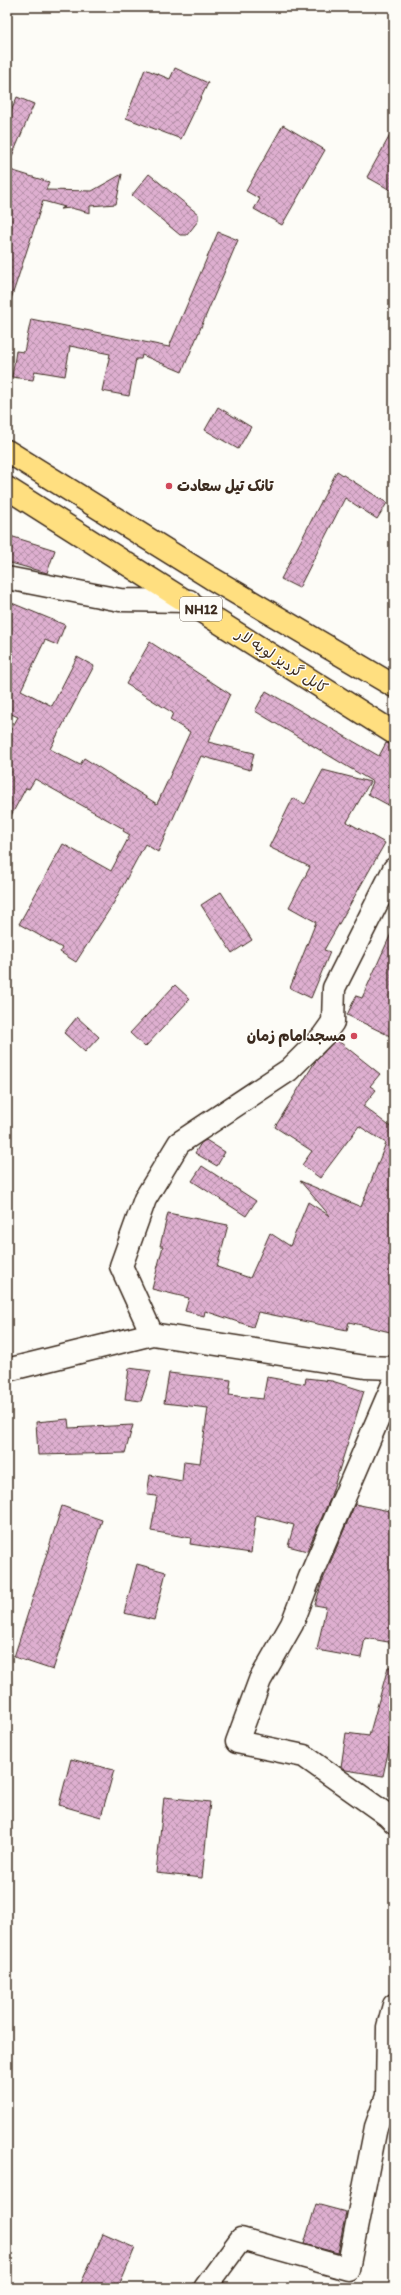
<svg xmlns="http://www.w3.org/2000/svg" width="401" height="2295" viewBox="0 0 401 2295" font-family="Itim,'Playpen Sans Arabic',sans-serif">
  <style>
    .building { fill: url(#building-cross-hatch); stroke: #3b2a1e }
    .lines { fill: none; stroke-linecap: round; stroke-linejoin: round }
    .minor-casing { stroke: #3b2a1e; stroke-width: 25 }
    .trunk-casing { stroke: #3b2a1e; stroke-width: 25 }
    .minor { stroke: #fdfcf7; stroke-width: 22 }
    .trunk { stroke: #ffdf80; stroke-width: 22 }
    .poi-dot { fill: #d1495b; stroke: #fdfcf7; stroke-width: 1.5 }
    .labels { text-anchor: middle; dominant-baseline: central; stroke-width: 3; stroke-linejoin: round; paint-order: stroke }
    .shield { fill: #fdfcf7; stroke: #75695f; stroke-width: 1 }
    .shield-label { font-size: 14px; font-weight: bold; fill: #3b2a1e }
    .poi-label { font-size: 15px; font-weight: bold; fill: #3b2a1e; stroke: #fdfcf7; text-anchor: start }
    .street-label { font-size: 15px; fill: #3b2a1e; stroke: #fdfcf7 }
  </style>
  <defs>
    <pattern id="building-cross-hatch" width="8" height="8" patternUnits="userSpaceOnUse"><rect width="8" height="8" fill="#deafd0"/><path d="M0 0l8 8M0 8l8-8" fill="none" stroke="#b58fa8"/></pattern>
  </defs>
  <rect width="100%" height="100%" fill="#fdfcf7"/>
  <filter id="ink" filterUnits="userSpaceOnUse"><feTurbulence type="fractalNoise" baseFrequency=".025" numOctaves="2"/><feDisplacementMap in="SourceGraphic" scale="8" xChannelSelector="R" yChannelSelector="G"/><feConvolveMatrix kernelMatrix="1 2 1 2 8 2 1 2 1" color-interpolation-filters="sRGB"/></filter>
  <g filter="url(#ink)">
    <path class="building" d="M 175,68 L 208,83 L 181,139 L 126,118 L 145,69 L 170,79 Z
      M 17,97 L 34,104 L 7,168 L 7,121 Z
      M 283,125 L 325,150 L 282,225 L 254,209 L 260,199 L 246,191 Z
      M 394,128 L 394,192 L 367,177 Z
      M 7,169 L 49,182 L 46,190 L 92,191 L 122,174 L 116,204 L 90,206 L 90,213 L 71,208 L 60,209 L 65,207 L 43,201 L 11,299 L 7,299 Z
      M 149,174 L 198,214 L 198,221 L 187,235 L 180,235 L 132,195 Z
      M 218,232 L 238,240 L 182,372 L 142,355 L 141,359 L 136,359 L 129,396 L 102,391 L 110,354 L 70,346 L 65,376 L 35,371 L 33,380 L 12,377 L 16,351 L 24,352 L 31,319 L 169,347 Z
      M 218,407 L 251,427 L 238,449 L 205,430 Z
      M 337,471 L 387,503 L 377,519 L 345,498 L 299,588 L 281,579 Z
      M 7,535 L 55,550 L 47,573 L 7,562 Z
      M 7,601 L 65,625 L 57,645 L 45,640 L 21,690 L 52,706 L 77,657 L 94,666 L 50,749 L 80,765 L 84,758 L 157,804 L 190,732 L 170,720 L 173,713 L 126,684 L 150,642 L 230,694 L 208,742 L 254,753 L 250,770 L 201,756 L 158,852 L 145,844 L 113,904 L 76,962 L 60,952 L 62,948 L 19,924 L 63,844 L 111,871 L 130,835 L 123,831 L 124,829 L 35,779 L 29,789 L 26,788 L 7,823 L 7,737 L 18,717 L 9,713 L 7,717 Z
      M 266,691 L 379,756 L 386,743 L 394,745 L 394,808 L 368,794 L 373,782 L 255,711 Z
      M 323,770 L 370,782 L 347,822 L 385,843 L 324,950 L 330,952 L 311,998 L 290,988 L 316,922 L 289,907 L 310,867 L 269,847 L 293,798 L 305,804 Z
      M 221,892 L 252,940 L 232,953 L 201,905 Z
      M 394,927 L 394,1038 L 347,1015 L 356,996 L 362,998 Z
      M 175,985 L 190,999 L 145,1047 L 130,1033 Z
      M 77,1017 L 99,1037 L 85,1052 L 64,1033 Z
      M 336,1039 L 380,1074 L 370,1086 L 376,1090 L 363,1106 L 392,1128 L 394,1126 L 394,1333 L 349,1322 L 347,1330 L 258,1312 L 253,1327 L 205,1311 L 204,1316 L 185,1311 L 189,1298 L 152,1289 L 163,1246 L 160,1246 L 168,1213 L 228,1225 L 217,1267 L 250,1278 L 270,1233 L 290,1246 L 308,1202 L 330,1216 L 300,1181 L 361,1207 L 386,1143 L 359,1126 L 320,1178 L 302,1165 L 312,1151 L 275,1127 L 315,1062 Z
      M 206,1140 L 225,1152 L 217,1166 L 195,1153 L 201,1143 Z
      M 202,1166 L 256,1201 L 246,1216 L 192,1181 Z
      M 129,1368 L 151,1371 L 141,1401 L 125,1399 Z
      M 169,1373 L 231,1380 L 229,1395 L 263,1399 L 267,1377 L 305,1384 L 306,1378 L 332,1381 L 364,1391 L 330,1499 L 307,1551 L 288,1546 L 294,1525 L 256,1515 L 251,1553 L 190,1544 L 191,1538 L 151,1531 L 157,1496 L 147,1495 L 150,1475 L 182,1481 L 184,1461 L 200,1463 L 208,1408 L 164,1403 Z
      M 68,1419 L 69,1428 L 133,1425 L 125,1453 L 38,1455 L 36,1422 Z
      M 355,1504 L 394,1512 L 394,1643 L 365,1638 L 361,1658 L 317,1650 L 326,1607 L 315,1605 L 322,1582 Z
      M 62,1506 L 102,1520 L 53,1670 L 14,1657 Z
      M 137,1564 L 166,1572 L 154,1620 L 124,1613 Z
      M 388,1667 L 394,1667 L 394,1725 L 383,1776 L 346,1770 L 341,1767 L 346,1733 L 369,1736 Z
      M 71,1759 L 114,1770 L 101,1817 L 59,1805 Z
      M 164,1797 L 210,1802 L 202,1878 L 156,1873 Z
      M 316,2204 L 346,2212 L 338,2253 L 304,2244 Z
      M 103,2234 L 135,2248 L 118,2288 L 79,2288 Z"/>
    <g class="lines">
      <g class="minor-casing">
        <path id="minor" d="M 7,578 L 120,600 L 189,601
          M 152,1334 L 121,1266 L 145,1199 L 179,1143 L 289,1070 L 323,1036 L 333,1022 L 334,988 L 394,869
          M 7,1370 L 152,1334 L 365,1367 L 394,1368
          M 394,1382 L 310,1577 L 292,1624 L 260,1680 L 237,1742 L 304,1756 L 387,1815 L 394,1822
          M 205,2288 L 241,2239 L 348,2269 L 376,2127 L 387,2096 L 388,2027 L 394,2005"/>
      </g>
      <g class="trunk-casing">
        <path id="trunk" d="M 7,451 L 211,578 L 394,686
          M 7,488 L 394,733"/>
      </g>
      <use href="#minor" class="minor"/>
      <use href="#trunk" class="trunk"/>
    </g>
  </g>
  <g class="poi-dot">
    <circle cx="169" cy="486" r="4"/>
    <circle cx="354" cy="1036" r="4"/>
  </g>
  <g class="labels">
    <rect class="shield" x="180" y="597" width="42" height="24" rx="3"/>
    <g class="shield-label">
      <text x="201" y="609">NH12</text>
    </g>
    <g class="poi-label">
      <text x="177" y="486">تانک تیل سعادت</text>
      <text x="346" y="1036" text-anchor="end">مسجدامام زمان</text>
    </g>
    <g class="street-label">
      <text transform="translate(282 661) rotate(33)">کابل گردیز لویه لار</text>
    </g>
  </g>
  <rect width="401" height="2295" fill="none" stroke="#fdfcf7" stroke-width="24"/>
  <rect x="12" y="12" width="377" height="2271" fill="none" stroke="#3b2a1e" stroke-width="1.5" filter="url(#ink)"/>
</svg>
